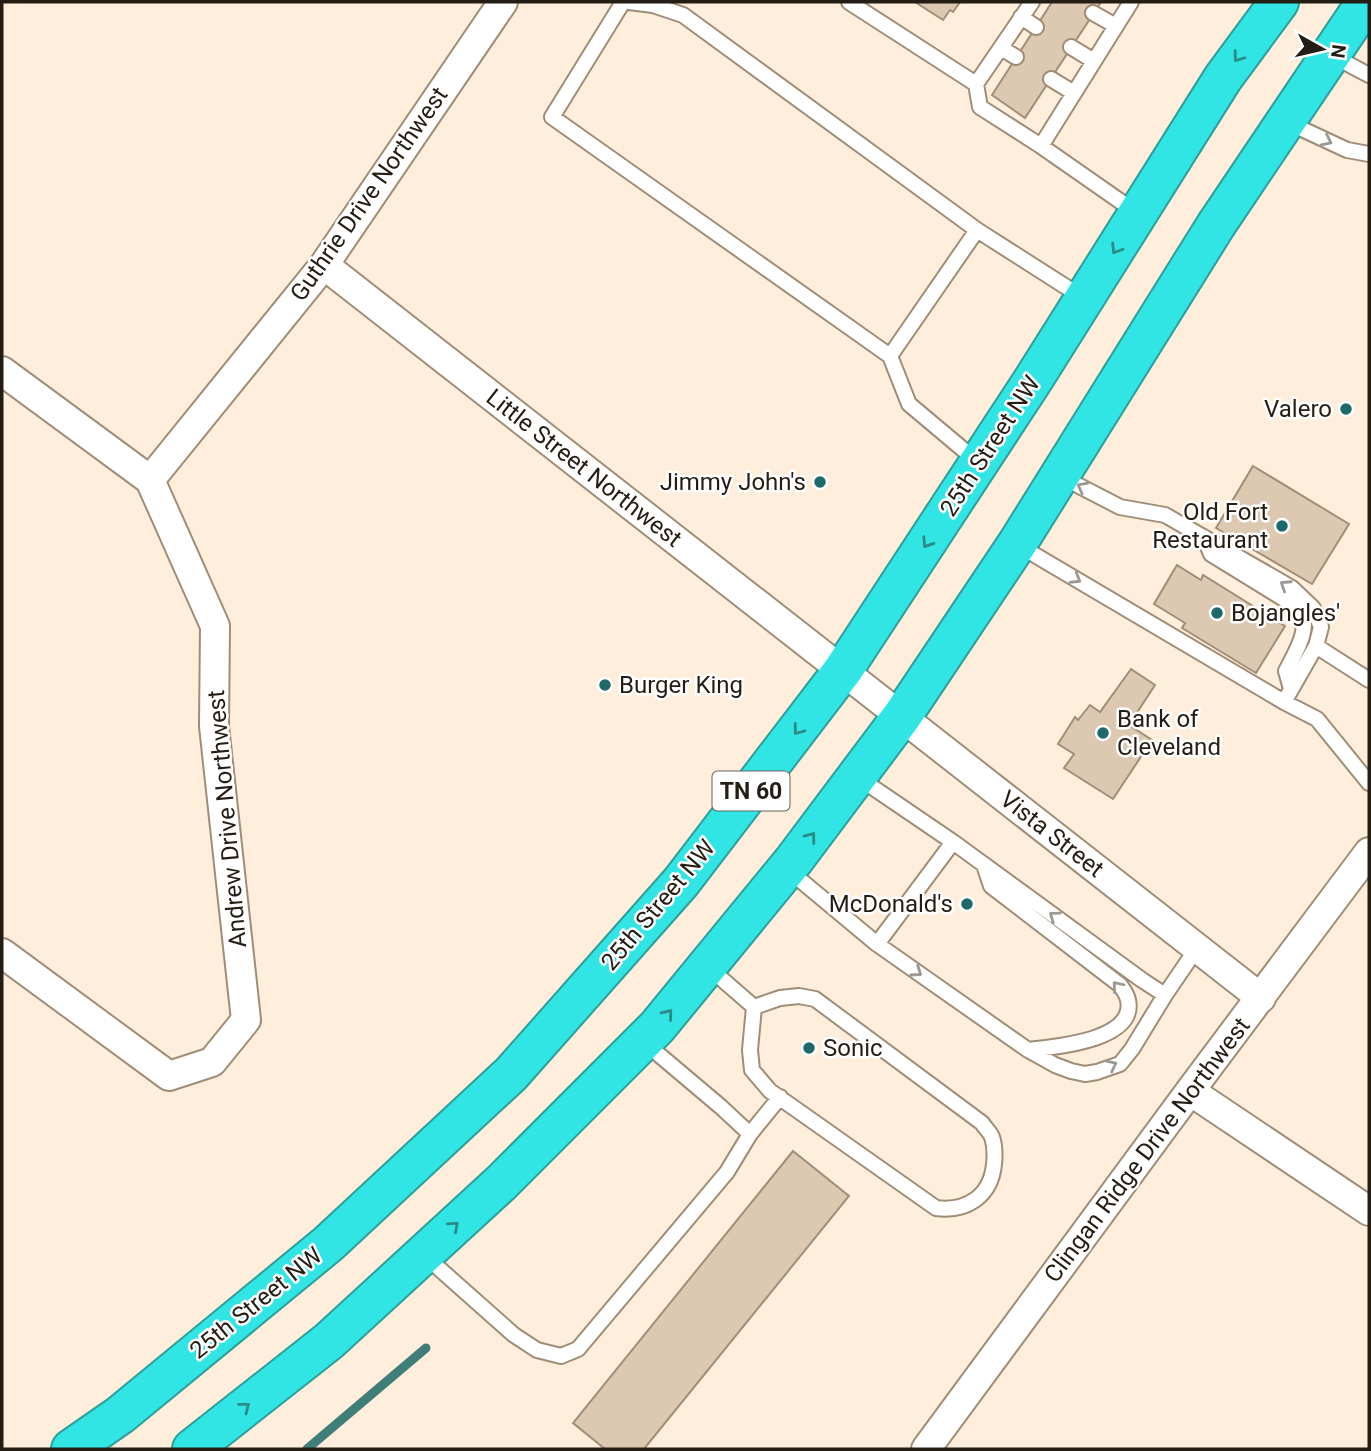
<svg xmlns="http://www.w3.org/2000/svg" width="1371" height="1451" viewBox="0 0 1371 1451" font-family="Roboto,sans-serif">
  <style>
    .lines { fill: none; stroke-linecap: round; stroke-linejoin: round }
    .stream { stroke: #407e7a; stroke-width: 9 }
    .building { fill: #ddc8b2; stroke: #a18e78; stroke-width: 2 }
    .lane-casing { stroke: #a08d77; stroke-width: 18 }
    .street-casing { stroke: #a08d77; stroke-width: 32 }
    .highway-casing { stroke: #2c9f9b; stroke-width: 42 }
    .lane { stroke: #fff; stroke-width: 14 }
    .street { stroke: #fff; stroke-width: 28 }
    .highway { stroke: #30e5e3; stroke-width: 38 }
    .oneway { stroke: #2b8b86 }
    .oneway2 { stroke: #9c9995 }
    .poi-dot { fill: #1e6a6a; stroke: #fff; stroke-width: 2.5 }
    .labels { text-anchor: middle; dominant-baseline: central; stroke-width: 5; stroke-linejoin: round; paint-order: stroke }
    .shield { fill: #fff; stroke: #66615a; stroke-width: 2 }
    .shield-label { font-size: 23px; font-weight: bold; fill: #241d14 }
    .street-label { font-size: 24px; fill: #241d14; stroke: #fff }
    .poi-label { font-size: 24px; fill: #241d14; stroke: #fff; text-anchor: end }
  </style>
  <rect width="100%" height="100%" fill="#feeedb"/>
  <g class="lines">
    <path class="stream" d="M 307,1449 L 426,1348"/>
  </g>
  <path class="building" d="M 915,2 L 960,2 L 953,12 L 950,10 L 943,20 Z
    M 1052,2 L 1101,2 L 1025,118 L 992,95 Z
    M 1253,466 L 1349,524 L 1312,584 L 1216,528 Z
    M 1177,565 L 1201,580 L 1203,575 L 1285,626 L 1256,673 L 1182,628 L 1185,623 L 1154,604 Z
    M 1131,669 L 1155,685 L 1129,725 L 1152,740 L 1113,799 L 1064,768 L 1074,754 L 1058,744 L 1075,717 L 1078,720 L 1090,705 L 1100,712 Z
    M 793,1151 L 849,1196 L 644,1449 L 605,1449 L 573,1423 Z"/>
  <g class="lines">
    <g class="lane-casing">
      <path id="lane" d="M 623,2 L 552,117 L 890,356 L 909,404 L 978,462
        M 629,2 L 653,5 L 683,15 L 977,230 L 1085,299
        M 849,2 L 976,84
        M 1032,2 L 976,84 L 980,107 L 1041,146 L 1131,2
        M 1093,13 L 1116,26
        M 1021,17 L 1036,27
        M 1071,47 L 1094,61
        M 1001,48 L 1016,57
        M 1333,56 L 1369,75
        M 1051,79 L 1074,93
        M 1287,122 L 1347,150 L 1369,154
        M 1041,146 L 1137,213
        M 890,356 L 977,230
        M 1060,476 L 1120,507 L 1165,515 L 1292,588 L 1313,608 L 1321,627 L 1316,646 L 1284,702
        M 1204,537 L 1211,554 L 1297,607 C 1314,625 1295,653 1286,671 L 1291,689
        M 1018,545 L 1284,702 L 1317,719 L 1369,783
        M 1316,646 L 1369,680
        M 984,865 L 991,886 L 1120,985 C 1123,989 1127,995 1128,1000 C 1137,1041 1053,1047 1028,1050
        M 787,869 L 877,944 L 1028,1050 L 1055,1065 L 1071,1071 L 1085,1074 L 1097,1072 L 1120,1064 L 1132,1049 L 1165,995 L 1142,980 L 953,842 L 859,778
        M 877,944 L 953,842
        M 708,967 L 754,1007
        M 1165,995 L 1197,948
        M 799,996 L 815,999 L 982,1123 C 985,1128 990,1132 992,1137 C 995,1146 995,1155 994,1164 C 991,1196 967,1212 936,1208 L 770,1091 L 752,1070 L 750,1050 L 754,1007 L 780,998 Z
        M 750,1134 L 780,1097
        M 425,1256 L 514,1335 L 537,1350 L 561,1356 L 578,1349 L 727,1172 L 750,1134 L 721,1107 L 644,1042"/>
    </g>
    <g class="street-casing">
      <path id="street" d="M 324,265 L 1261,998
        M 2,371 L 150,480 L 215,626 L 214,726 L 246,1020 L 212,1062 L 169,1076 L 2,953
        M 150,480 L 324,265 L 503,2
        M 1190,1091 L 1369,1211
        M 926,1449 L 1190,1091 L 1369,852"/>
    </g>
    <g class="highway-casing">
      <path id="highway" d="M 71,1449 L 120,1415 L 328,1244 L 511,1074 L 681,882 L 843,670 L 1033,380 L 1223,78 L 1279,2
        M 192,1449 L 329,1341 L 501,1183 L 657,1027 L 794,860 L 902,716 L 1017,544 L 1216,225 L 1366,2"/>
    </g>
    <use href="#lane" class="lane"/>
    <use href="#street" class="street"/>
    <use href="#highway" class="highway"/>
  </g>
  <defs><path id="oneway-chevron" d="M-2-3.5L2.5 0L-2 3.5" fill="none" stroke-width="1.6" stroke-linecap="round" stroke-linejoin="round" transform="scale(1.75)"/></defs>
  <g class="oneway">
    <use href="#oneway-chevron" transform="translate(1238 57) rotate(126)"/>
    <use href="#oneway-chevron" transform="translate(1116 249) rotate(122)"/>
    <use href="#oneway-chevron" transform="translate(927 543) rotate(123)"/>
    <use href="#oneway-chevron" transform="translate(798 730) rotate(127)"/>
    <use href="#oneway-chevron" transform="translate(811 837) rotate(-53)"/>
    <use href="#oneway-chevron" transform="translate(668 1014) rotate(-51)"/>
    <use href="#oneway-chevron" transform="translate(454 1226) rotate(-42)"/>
    <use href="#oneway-chevron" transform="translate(245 1407) rotate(-38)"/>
  </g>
  <g class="oneway2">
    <use href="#oneway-chevron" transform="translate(1327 141) rotate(26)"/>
    <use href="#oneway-chevron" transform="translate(1082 487) rotate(-152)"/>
    <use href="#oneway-chevron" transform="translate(1076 579) rotate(31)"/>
    <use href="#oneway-chevron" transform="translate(1285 585) rotate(-147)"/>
    <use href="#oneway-chevron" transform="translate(1054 916) rotate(-144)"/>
    <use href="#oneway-chevron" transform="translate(917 972) rotate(35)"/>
    <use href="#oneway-chevron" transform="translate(1117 986) rotate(-130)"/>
    <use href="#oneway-chevron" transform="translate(1112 1065) rotate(-27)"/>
  </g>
  <g class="poi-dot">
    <circle cx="1346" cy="409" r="7"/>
    <circle cx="820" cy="482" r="7"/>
    <circle cx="1282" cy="526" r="7"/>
    <circle cx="1217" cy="613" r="7"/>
    <circle cx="605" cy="685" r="7"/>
    <circle cx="1103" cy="733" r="7"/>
    <circle cx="967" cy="904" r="7"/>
    <circle cx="809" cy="1048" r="7"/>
  </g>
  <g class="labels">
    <rect class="shield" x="712.5" y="771.5" width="77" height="39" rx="5"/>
    <g class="shield-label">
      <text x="751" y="791">TN 60</text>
    </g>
    <g class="street-label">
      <text transform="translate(369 194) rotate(-55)">Guthrie Drive Northwest</text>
      <text transform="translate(990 446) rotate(-57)">25th Street NW</text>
      <text transform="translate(584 468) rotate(38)">Little Street Northwest</text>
      <text transform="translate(227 819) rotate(-95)">Andrew Drive Northwest</text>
      <text transform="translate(1052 834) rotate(38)">Vista Street</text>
      <text transform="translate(658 905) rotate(-50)">25th Street NW</text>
      <text transform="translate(1147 1150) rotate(-53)">Clingan Ridge Drive Northwest</text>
      <text transform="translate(256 1303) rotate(-39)">25th Street NW</text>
    </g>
    <g class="poi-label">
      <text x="1332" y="409">Valero</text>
      <text x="806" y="482">Jimmy John's</text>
      <text x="1268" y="512">Old Fort<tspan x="1268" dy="28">Restaurant</tspan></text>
      <text x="1231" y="613" text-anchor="start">Bojangles'</text>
      <text x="619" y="685" text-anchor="start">Burger King</text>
      <text x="1117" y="719" text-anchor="start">Bank of<tspan x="1117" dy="28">Cleveland</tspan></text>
      <text x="953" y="904">McDonald's</text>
      <text x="823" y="1048" text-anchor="start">Sonic</text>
    </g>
  </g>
  <rect width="1371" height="1451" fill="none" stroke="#241d14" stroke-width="7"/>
  <g transform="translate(1322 49) rotate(98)" stroke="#ffffff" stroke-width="5" paint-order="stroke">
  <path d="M0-5L12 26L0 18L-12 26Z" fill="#241d14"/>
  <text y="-10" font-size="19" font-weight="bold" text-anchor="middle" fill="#241d14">N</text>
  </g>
</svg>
